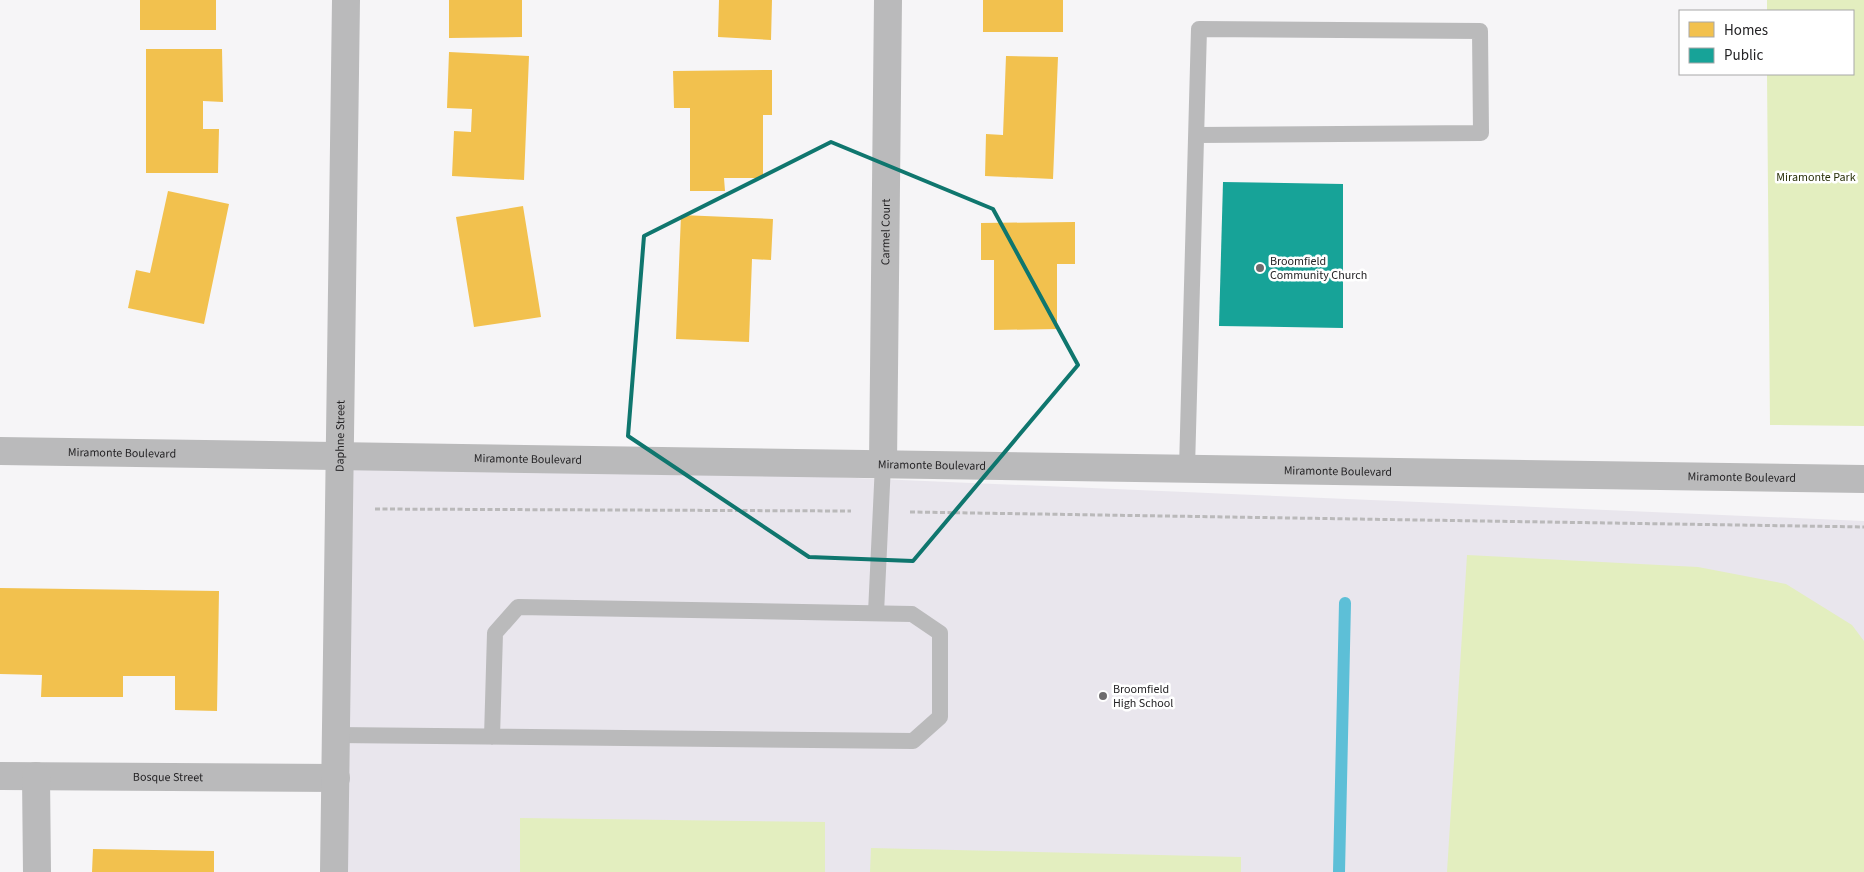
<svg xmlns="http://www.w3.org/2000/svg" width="1864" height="872" viewBox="0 0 1864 872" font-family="'Source Sans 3',sans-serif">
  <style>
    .built { fill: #e9e6ed }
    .green { fill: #e3eebf }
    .homes { fill: #f2c14e }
    .public { fill: #17a398 }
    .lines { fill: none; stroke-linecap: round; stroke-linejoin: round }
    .stream { stroke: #5dbfd7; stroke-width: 12 }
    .path { stroke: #bab9ba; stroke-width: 3; stroke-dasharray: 5 2.5; stroke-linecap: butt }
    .service { stroke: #bababb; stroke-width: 16 }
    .minor { stroke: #bababb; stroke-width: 28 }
    .tertiary { stroke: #bababb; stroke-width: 28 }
    .marked { fill: none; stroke: #0f766e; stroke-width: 4; stroke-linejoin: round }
    .poi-dot { fill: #6e6c6e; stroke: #fff; stroke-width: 2 }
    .labels { text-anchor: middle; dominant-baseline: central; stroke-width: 5; stroke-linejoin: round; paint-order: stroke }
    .park-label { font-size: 12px; fill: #2a310b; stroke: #fff }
    .street-label { font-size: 12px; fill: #242325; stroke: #fff }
    .poi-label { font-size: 12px; fill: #242325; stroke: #fff; text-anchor: start }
  </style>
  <rect width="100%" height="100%" fill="#f6f5f7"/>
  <path class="built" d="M 341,456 L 1864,521 L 1864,872 L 343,872 Z"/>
  <path class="green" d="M 1767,0 L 1864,0 L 1864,426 L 1770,425 L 1767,74 L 1853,74 L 1853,11 L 1767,11 Z
    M 1467,555 L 1698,567 L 1786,584 L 1852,625 L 1864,641 L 1864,872 L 1447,872 Z
    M 520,818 L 825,822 L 825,872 L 520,872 Z
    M 871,848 L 1241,857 L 1241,872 L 870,872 Z"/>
  <path class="homes" d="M 140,0 L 216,0 L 216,30 L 140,30 Z
    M 449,0 L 522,0 L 522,37 L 449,38 Z
    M 719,0 L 772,0 L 771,40 L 718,37 Z
    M 983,0 L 1063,0 L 1063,32 L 983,32 Z
    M 146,49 L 222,49 L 223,102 L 203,101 L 203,129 L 219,129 L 218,173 L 146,173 Z
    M 449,52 L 529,56 L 524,180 L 452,176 L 454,131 L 471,132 L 472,109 L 447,108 Z
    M 1006,56 L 1058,57 L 1053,179 L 985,176 L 986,134 L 1003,135 Z
    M 772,70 L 772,115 L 763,115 L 763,178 L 724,178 L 725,191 L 690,191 L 690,108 L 674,108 L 673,71 Z
    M 168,191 L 229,204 L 204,324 L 128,308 L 136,270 L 150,273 Z
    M 523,206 L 541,317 L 474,327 L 456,217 Z
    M 681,215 L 773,219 L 771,260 L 752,259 L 749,342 L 676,339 Z
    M 1075,222 L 1075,264 L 1057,264 L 1057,329 L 994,330 L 994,260 L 981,260 L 981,223 Z
    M 0,588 L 219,591 L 217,711 L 175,710 L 175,676 L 123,676 L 123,697 L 41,697 L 42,675 L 0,674 Z
    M 93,849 L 214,851 L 214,872 L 92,872 Z"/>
  <path class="public" d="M 1223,182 L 1343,184 L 1343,328 L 1219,326 Z"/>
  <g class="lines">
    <path class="stream" d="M 1339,872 L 1345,603"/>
    <path class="path" d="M 375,509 L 851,511
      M 910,512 L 1864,527"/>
    <path class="service" d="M 1187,468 L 1199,29 L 1480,31 L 1481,133 L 1198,135
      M 876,613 L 883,464
      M 336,735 L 913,741 L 940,717 L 940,633 L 912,614 L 518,607 L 495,633 L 492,737"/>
    <g class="minor">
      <path id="s1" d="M 883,464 L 888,0"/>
      <path id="s2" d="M 0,776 L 336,778"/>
      <path d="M 36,776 L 37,872"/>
      <path id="s3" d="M 334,872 L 346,0"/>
    </g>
    <path class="tertiary" id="s4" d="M 0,451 L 1864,479"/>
  </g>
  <path class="marked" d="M 831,142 L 993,209 L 1078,365 L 913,561 L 809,557 L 628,436 L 644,236 Z"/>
  <g class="poi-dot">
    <circle cx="1260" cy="268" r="5"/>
    <circle cx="1103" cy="696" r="5"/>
  </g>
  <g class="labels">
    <g class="park-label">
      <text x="1816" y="177">Miramonte Park</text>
    </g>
    <g class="street-label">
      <text stroke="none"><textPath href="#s1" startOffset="232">Carmel Court</textPath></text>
      <text stroke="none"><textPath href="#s3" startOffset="436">Daphne Street</textPath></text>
      <text stroke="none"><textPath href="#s4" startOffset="122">Miramonte Boulevard</textPath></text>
      <text stroke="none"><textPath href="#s4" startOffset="528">Miramonte Boulevard</textPath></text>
      <text stroke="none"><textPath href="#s4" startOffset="932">Miramonte Boulevard</textPath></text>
      <text stroke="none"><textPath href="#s4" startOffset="1338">Miramonte Boulevard</textPath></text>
      <text stroke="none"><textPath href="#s4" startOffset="1742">Miramonte Boulevard</textPath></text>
      <text stroke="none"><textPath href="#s2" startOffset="168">Bosque Street</textPath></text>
    </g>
    <g class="poi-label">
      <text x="1270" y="261">Broomfield<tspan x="1270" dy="14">Community Church</tspan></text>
      <text x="1113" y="689">Broomfield<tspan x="1113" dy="14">High School</tspan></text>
    </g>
  </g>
  <rect x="1679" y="10" width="175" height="65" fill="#ffffff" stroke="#a7a7a8"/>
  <rect x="1689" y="22" width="25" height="15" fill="#f2c14e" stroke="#a7a7a8"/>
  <text x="1724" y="35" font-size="15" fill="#242325">Homes</text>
  <rect x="1689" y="48" width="25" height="15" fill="#17a398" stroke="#a7a7a8"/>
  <text x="1724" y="60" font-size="15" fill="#242325">Public</text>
</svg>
